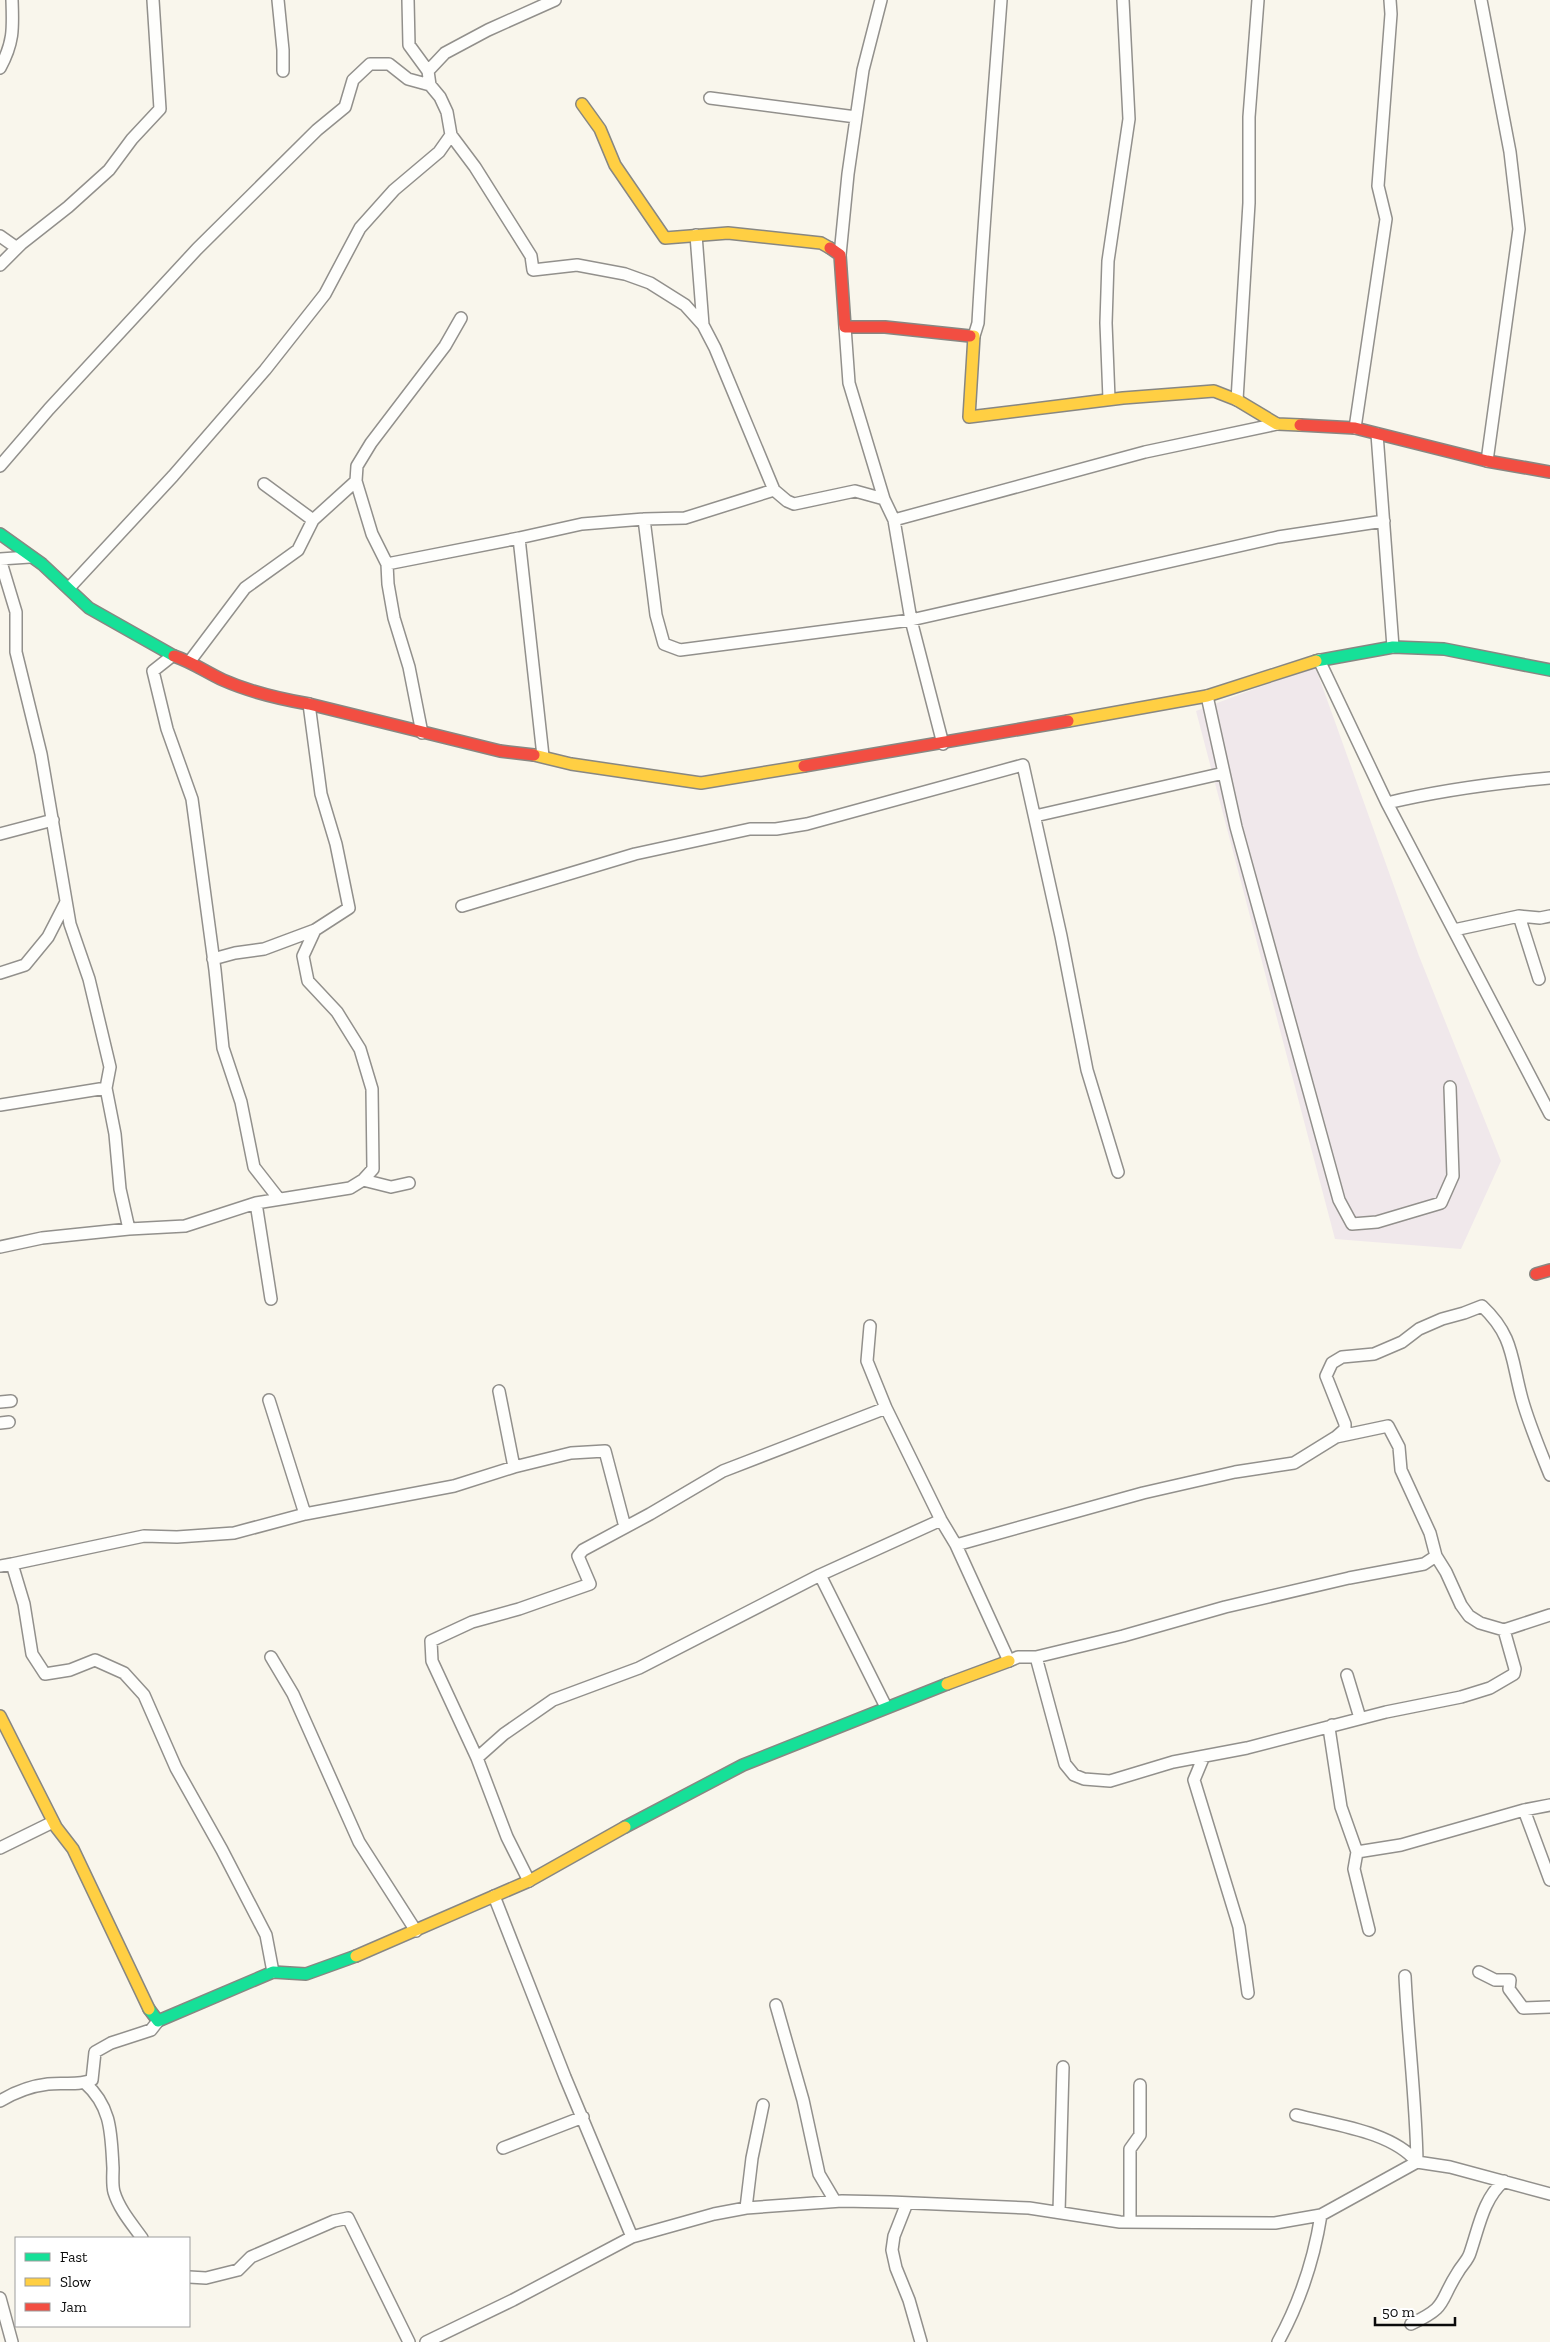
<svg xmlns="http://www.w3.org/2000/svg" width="1550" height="2342" viewBox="0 0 1550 2342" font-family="'Zilla Slab',serif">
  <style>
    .industrial { fill: #f0e8eb }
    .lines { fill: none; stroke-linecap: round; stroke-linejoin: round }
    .street-casing { stroke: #92908c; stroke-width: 14 }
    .fast-casing { stroke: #888782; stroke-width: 14 }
    .slow-casing { stroke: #888782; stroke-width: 14 }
    .jam-casing { stroke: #888782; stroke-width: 14 }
    .street { stroke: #fefefc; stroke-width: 11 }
    .fast { stroke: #16e098; stroke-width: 11 }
    .slow { stroke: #ffcf43; stroke-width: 11 }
    .jam { stroke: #f24e42; stroke-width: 11 }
  </style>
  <rect width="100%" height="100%" fill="#f9f6ec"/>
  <path class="industrial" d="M 1315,666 L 1419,956 L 1501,1161 L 1461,1249 L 1335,1239 L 1196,711 Z"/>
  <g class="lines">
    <g class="street-casing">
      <path id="street" d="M 278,0 L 283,50 L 283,71
        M 408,0 L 409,45 L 428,71 L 430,85 L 440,97 L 447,112 L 451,135 L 475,167 L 531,256 L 533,270 L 577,265 L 625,274 L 650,283 L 685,305 L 703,325 L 715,348 L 774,490 L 685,518 L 644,519 L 582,524 L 519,538
        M 1481,0 L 1510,152 L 1519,229 L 1487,461
        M 0,68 C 14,42 13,28 12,0
        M 428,71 L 445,53 L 488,30 L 555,0
        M 710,98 L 856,117
        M 696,235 L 703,325
        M 0,236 L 17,248
        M 840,255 L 848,174 L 863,70 L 881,0
        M 0,265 L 21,244 L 68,207 L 109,170 L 132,139 L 160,109 L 153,0
        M 845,327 L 849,383 L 884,499
        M 974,336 L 978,323 C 984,215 993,108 1001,0
        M 1109,399 L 1106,323 L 1108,261 L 1129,119 L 1123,0
        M 1237,400 L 1249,203 L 1249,117 L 1258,0
        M 1355,428 L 1386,219 L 1378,186 L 1391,14 L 1390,0
        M 1377,434 L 1393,647
        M 0,466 L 49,409 L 197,249 L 317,130 L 345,107 L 353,80 L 370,64 L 389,64 L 408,79 L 430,85
        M 264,484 L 313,520
        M 774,490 L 787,501 L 794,504 L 855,491 L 884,499 L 894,520 L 911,620 L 943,744
        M 644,519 L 656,615 L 664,644 L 680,650 L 911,620 L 1278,537 L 1384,521
        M 894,520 L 1145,452 L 1277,424
        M 30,557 L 0,559 L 16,612 L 16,652 L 41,754 L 70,924 L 89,979 L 110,1067 L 106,1088 L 115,1134 L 120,1189 L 129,1229
        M 387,564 L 519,538 L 543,756
        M 69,588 L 173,476 L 265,370 L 325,294 L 360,228 L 394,190 L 439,152 L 451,135
        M 172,656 L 153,671 L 167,729 L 192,799 L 215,970 L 223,1048 L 241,1102 L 254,1167 L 279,1199
        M 1319,660 L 1387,803 L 1550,1114
        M 190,661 L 245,588 L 298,550 L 313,520 L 356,481
        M 1207,696 L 1236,827 L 1339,1200 L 1352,1224 L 1377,1222 L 1441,1203 L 1453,1176 L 1450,1087
        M 422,733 L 409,667 L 394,618 L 388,584 L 387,564 L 372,534 L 356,481 L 357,466 L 371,443 L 445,346 L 461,318
        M 1387,803 C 1441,790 1495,783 1550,778
        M 1035,816 L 1224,773
        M 0,834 L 53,820
        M 462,906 L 635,854 L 750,829 L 776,829 L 807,824 L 1023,765 L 1061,936 L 1087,1070 L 1118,1172
        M 1519,916 L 1539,979
        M 1454,930 L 1519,916 L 1540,918 L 1550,916
        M 213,959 L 235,953 L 264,949 L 315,930
        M 0,973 L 25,965 L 48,937 L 66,902
        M 0,1105 L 106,1088
        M 363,1180 L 391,1187 L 409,1183
        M 256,1203 L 271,1299
        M 0,1247 L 42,1238 L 129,1229 L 185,1226 L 256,1203 L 350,1188 L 363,1180 L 373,1169 L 372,1089 L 360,1049 L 337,1012 L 308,981 L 303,956 L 315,930 L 349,908 L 336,844 L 321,794 L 309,704
        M 870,1326 L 867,1361 L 886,1408 L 941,1520 L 956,1545 L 1009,1661 L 1018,1657 L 1036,1657 L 1123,1636 L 1225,1607 L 1349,1578 L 1424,1564 L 1436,1556
        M 499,1391 L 514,1467
        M 269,1400 L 305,1514 L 454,1486 L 514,1467 L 571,1453 L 605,1451 L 625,1527
        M 0,1402 L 11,1401
        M 0,1423 L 9,1422
        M 1336,1437 L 1388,1426 L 1399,1447 L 1401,1470 L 1430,1533 L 1436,1556 L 1446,1572 L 1461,1605 L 1469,1616 L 1480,1623 L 1504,1630 L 1550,1615
        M 956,1545 L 1143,1493 L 1235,1472 L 1294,1463 L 1336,1437 L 1345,1429 L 1345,1424 L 1326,1376 L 1332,1363 L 1342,1357 L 1374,1354 L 1402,1342 L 1419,1329 L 1442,1319 L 1464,1313 L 1482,1306 C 1514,1336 1511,1359 1522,1399 C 1529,1424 1540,1450 1550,1475
        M 12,1564 L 144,1536 L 177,1537 L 234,1533 L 305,1514
        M 0,1566 L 12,1564 L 24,1604 L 32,1654 L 45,1674 L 70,1670 L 95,1660 L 124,1673 L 144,1695 L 176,1768 L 222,1850 L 266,1935 L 273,1972
        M 820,1575 L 886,1707
        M 271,1657 L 293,1694 L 359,1842 L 416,1931
        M 1036,1657 L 1065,1764 L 1074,1775 L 1084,1779 L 1110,1781 L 1173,1762 L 1247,1748 L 1386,1712 L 1461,1697 L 1490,1688 L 1514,1674 L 1515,1669 L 1504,1630
        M 1347,1675 L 1360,1718
        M 1332,1725 L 1329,1728 L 1341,1807 L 1357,1852 L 1354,1869 L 1369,1930
        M 1204,1756 L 1194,1780 L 1239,1927 L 1248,1993
        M 477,1758 L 432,1661 L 431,1641 L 472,1622 L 519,1609 L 590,1584 L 578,1556 L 583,1550 L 650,1514 L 723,1471 L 886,1408
        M 1524,1810 L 1550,1880
        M 0,1848 L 53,1822
        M 1357,1852 L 1401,1845 L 1524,1810 L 1550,1805
        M 529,1881 L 507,1837 L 477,1758 L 504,1734 L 553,1700 L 639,1668 L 820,1575 L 941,1520
        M 494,1896 L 565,2077 L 632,2237
        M 1479,1972 L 1495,1980 L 1510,1980 L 1509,1989 L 1523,2008 L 1550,2007
        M 1405,1976 C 1408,2039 1416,2100 1417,2162
        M 776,2005 L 803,2100 L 819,2174 L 835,2201
        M 85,2083 C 112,2107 111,2134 113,2168 C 113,2175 112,2185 114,2192 C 119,2209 132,2224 142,2238
        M 0,2101 C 15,2092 31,2086 48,2084 C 63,2082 78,2086 92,2080 L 95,2052 L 111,2043 L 151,2030 L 158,2021
        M 1296,2115 C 1334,2125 1391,2131 1417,2162
        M 503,2148 L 583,2117
        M 907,2203 L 894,2236 L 892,2250 L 896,2268 L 909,2300 L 921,2342
        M 746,2208 L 752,2158 L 763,2105
        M 1059,2212 L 1063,2067
        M 1130,2222 L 1130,2149 L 1140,2135 L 1140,2085
        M 189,2277 L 206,2278 L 238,2270 L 251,2257 L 334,2221 L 348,2218 L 409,2342
        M 0,2298 L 12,2342
        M 1411,2324 C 1449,2306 1438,2303 1458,2272 C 1462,2265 1468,2260 1470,2253 C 1479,2227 1483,2199 1504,2181
        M 426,2342 L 513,2300 L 632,2237 L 714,2214 L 746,2208 L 842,2201 L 890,2202 L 1029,2208 L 1120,2222 L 1275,2223 L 1321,2215 L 1417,2162 L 1450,2167 L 1550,2194
        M 1278,2342 C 1300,2302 1314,2259 1321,2215"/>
    </g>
    <g class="fast-casing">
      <path id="fast" d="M 0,534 L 42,564 L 89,608 L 174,656
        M 1316,661 L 1393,647 L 1444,649 L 1550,670
        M 625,1827 L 743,1765 L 947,1684
        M 149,2009 L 158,2021 L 273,1972 L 306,1974 L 356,1956"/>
    </g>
    <g class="slow-casing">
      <path id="slow" d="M 582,104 L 600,129 L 615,165 L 665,238 L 728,233 L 821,243 L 830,248
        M 970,336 L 974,336 L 969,417 L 1123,398 L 1214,391 L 1237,400 L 1277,424 L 1300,425
        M 1068,721 L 1207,696 L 1316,661
        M 534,755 L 571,764 L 701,783 L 804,766
        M 947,1684 L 1009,1661
        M 0,1716 L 56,1827 L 73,1849 L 149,2009
        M 356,1956 L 529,1881 L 625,1827"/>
    </g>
    <g class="jam-casing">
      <path id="jam" d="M 830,248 L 840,255 L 845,327 L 885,327 L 970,336
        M 1300,425 L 1355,428 L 1487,461 L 1550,472
        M 174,656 C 192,662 206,672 223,680 C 250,692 280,699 309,704 L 500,751 L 534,755
        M 804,766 L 1068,721
        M 1536,1274 L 1550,1270"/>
    </g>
    <use href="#street" class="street"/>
    <use href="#fast" class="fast"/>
    <use href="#slow" class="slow"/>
    <use href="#jam" class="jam"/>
  </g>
  <rect x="15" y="2237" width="175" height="90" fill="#ffffff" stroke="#9d9d9d"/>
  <rect x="25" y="2253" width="25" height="8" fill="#16e098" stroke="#9d9d9d"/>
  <text x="60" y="2262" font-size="15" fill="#0a0a0a">Fast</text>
  <rect x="25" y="2278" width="25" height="8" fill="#ffcf43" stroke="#9d9d9d"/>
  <text x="60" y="2287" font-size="15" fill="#0a0a0a">Slow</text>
  <rect x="25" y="2303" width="25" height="8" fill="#f24e42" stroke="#9d9d9d"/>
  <text x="60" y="2312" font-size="15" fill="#0a0a0a">Jam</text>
  <path d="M1375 2317v8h80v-8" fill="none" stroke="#0a0a0a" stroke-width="2.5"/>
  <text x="1382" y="2317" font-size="15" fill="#0a0a0a" stroke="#ffffff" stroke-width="4" paint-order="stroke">50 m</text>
</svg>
